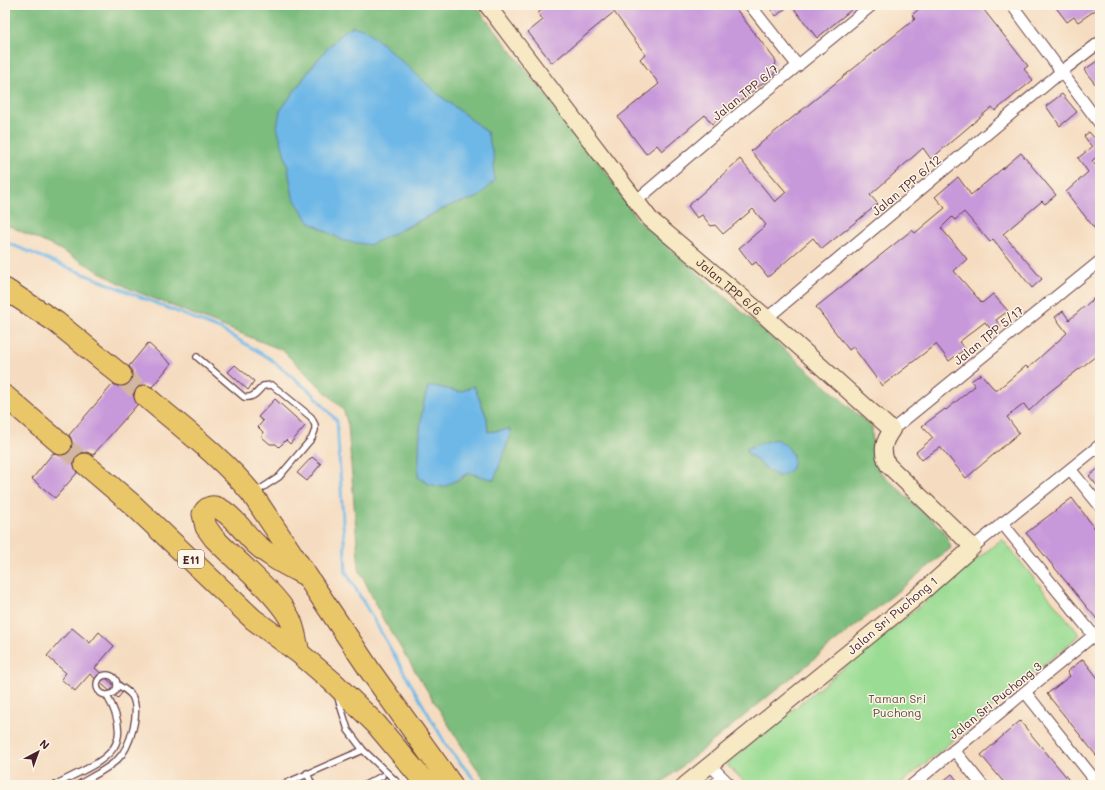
<svg xmlns="http://www.w3.org/2000/svg" width="1105" height="790" viewBox="0 0 1105 790" font-family="Mali,sans-serif">
  <style>
    .green { fill: #9adc93; stroke: #727e5f }
    .forest { fill: #7bbc7d; stroke: #626e54; fill-rule: evenodd }
    .water { fill: #6eb8e7; stroke: #5c6c89 }
    .lines { fill: none; stroke-linecap: round; stroke-linejoin: round }
    .stream { stroke: #6eb8e7; stroke-width: 3 }
    .building { fill: #c899da }
    .highway-tunnel { stroke: #d3b6a2; stroke-width: 21; stroke-dasharray: 21 10; stroke-linecap: butt }
    .lane-casing { stroke: #643b41; stroke-width: 8 }
    .street-casing { stroke: #643b41; stroke-width: 13 }
    .secondary-casing { stroke: #643b41; stroke-width: 18 }
    .highway-casing { stroke: #643b41; stroke-width: 23 }
    .lane { stroke: #fff; stroke-width: 5.5 }
    .street { stroke: #fff; stroke-width: 11 }
    .secondary { stroke: #f6e9c3; stroke-width: 16 }
    .highway { stroke: #e9c769; stroke-width: 21 }
    .labels { text-anchor: middle; dominant-baseline: central; stroke-width: 3; stroke-linejoin: round; paint-order: stroke }
    .shield { fill: #fcf5e5; stroke: #7f5f63; stroke-width: 1 }
    .shield-label { font-size: 11px; font-weight: bold; fill: #4a1f2b }
    .street-label { font-size: 12px; fill: #4a1f2b; stroke: #fcf5e5 }
    .park-label { font-size: 12px; fill: #5e4e45; stroke: #fcf5e5 }
  </style>
  <rect width="100%" height="100%" fill="#fcf5e5"/>
  <filter id="ink" filterUnits="userSpaceOnUse"><feTurbulence type="fractalNoise" baseFrequency=".025" numOctaves="2"/><feDisplacementMap in="SourceGraphic" scale="8" xChannelSelector="R" yChannelSelector="G"/><feConvolveMatrix kernelMatrix="1 2 1 2 8 2 1 2 1" color-interpolation-filters="sRGB"/></filter>
  <filter id="wash" filterUnits="userSpaceOnUse"><feTurbulence type="fractalNoise" baseFrequency=".012" numOctaves="4" result="noise"/><feDisplacementMap in="SourceGraphic" scale="16" xChannelSelector="R" yChannelSelector="G"/><feGaussianBlur stdDeviation="0.9" result="paint"/><feColorMatrix in="noise" values="0 0 0 0 0 0 0 0 0 0 0 0 0 0 0 0 0 1.4 0 .05"/><feComposite in="paint" operator="in"/></filter>
  <g filter="url(#wash)">
    <rect width="100%" height="100%" fill="#f5dcc0"/>
    <path class="green" d="M 1002,539 L 1080,635 L 899,785 L 748,785 L 726,764 Z"/>
    <path class="forest" d="M 5,5 L 475,5 L 602,166 L 636,218 L 872,427 L 873,460 L 879,471 L 945,532 L 951,548 L 659,785 L 489,785 L 468,756 L 384,621 L 359,569 L 348,425 L 343,409 L 282,350 L 130,289 L 59,249 L 5,224 ZM 342,32 L 438,94 L 487,132 L 479,197 L 451,205 L 404,229 L 293,197 L 280,111 L 314,64 ZM 474,386 L 487,418 L 488,432 L 510,429 C 510,450 492,462 478,476 L 469,473 L 458,481 L 418,477 L 419,462 L 441,388 L 460,392 ZM 747,453 L 793,454 L 792,468 L 768,472 L 757,459 Z"/>
    <path class="water" d="M 353,26 L 368,31 L 438,94 L 487,132 L 494,158 L 494,181 L 479,197 L 451,205 L 370,245 L 344,241 L 309,222 L 293,197 L 287,163 L 277,127 L 280,111 L 314,64 L 342,32 Z
      M 434,386 L 460,392 L 474,386 L 487,418 L 488,432 L 510,429 L 510,437 L 494,480 L 469,473 L 444,487 L 429,484 L 418,477 C 420,448 418,416 428,387 Z
      M 775,439 C 795,446 803,472 777,476 C 766,470 758,460 747,453 L 747,448 Z"/>
    <g class="lines">
      <path class="stream" d="M 5,242 L 222,330 L 269,358 L 312,393 L 337,421 L 346,572 L 448,748 L 479,785"/>
    </g>
    <g id="blocks">
      <path class="building" d="M 549,5 L 733,5 L 776,61 L 774,74 L 712,124 L 705,115 L 662,151 L 657,145 L 646,154 L 618,117 L 659,84 L 640,59 L 645,54 L 614,12 L 552,63 L 528,32 L 543,20 L 538,13 Z
        M 767,5 L 790,5 L 776,16 Z
        M 791,5 L 857,5 L 817,38 Z
        M 923,5 L 980,5 L 1028,66 L 1024,69 L 1033,80 L 995,111 L 992,107 L 931,159 L 923,148 L 870,195 L 878,204 L 822,249 L 813,238 L 768,277 L 756,262 L 752,265 L 739,248 L 766,225 L 753,209 L 723,234 L 715,225 L 711,226 L 702,215 L 697,218 L 688,206 L 740,159 L 775,202 L 786,192 L 751,151 L 915,19 L 912,15 Z
        M 1054,5 L 1100,5 L 1100,7 L 1078,22 L 1074,17 L 1067,22 Z
        M 1100,59 L 1100,90 L 1084,70 Z
        M 1062,94 L 1077,112 L 1060,126 L 1046,106 Z
        M 1089,132 L 1098,142 L 1100,140 L 1100,158 L 1098,155 L 1092,161 L 1100,171 L 1100,225 L 1095,229 L 1066,192 L 1088,172 L 1078,158 L 1092,147 L 1084,136 Z
        M 1021,153 L 1056,195 L 1045,204 L 1042,201 L 1003,234 L 1042,279 L 1032,288 L 993,239 L 990,242 L 964,212 L 955,220 L 952,217 L 941,228 L 967,259 L 954,271 L 982,303 L 993,294 L 1008,311 L 996,320 L 1001,327 L 994,333 L 985,322 L 959,342 L 965,349 L 949,361 L 936,344 L 882,386 L 853,347 L 849,350 L 816,307 L 912,230 L 915,233 L 945,208 L 935,197 L 958,177 L 971,195 Z
        M 1100,293 L 1100,353 L 1048,393 L 1029,411 L 1024,404 L 1007,417 L 1019,433 L 966,478 L 940,447 L 922,460 L 916,452 L 933,438 L 922,426 L 945,409 L 946,410 L 975,386 L 971,381 L 981,374 L 996,391 L 1026,366 L 1028,368 L 1067,333 L 1055,317 L 1063,311 L 1069,320 Z
        M 148,343 L 171,364 L 152,387 L 141,385 L 136,388 L 133,394 L 137,405 L 93,455 L 87,452 L 81,453 L 76,456 L 73,462 L 77,473 L 55,498 L 32,479 L 53,453 L 59,456 L 65,455 L 70,452 L 73,446 L 72,440 L 69,435 L 113,384 L 119,387 L 125,386 L 130,383 L 133,377 L 132,370 L 129,366 Z
        M 235,365 L 254,381 L 248,390 L 228,372 Z
        M 275,399 L 305,426 L 290,444 L 286,440 L 279,447 L 276,444 L 270,444 L 262,437 L 263,432 L 258,427 L 263,421 L 258,417 Z
        M 312,457 L 321,464 L 307,481 L 297,473 Z
        M 1100,467 L 1100,489 L 1089,476 Z
        M 1072,498 L 1100,535 L 1100,623 L 1026,533 Z
        M 72,628 L 90,643 L 99,632 L 114,646 L 95,668 L 122,693 L 118,698 L 90,674 L 75,691 L 61,679 L 66,673 L 47,656 Z
        M 1083,659 L 1100,681 L 1100,760 L 1047,694 L 1070,676 L 1067,672 Z
        M 1020,721 L 1073,785 L 1006,785 L 981,755 Z
        M 952,774 L 961,785 L 938,785 Z"/>
    </g>
  </g>
  <g filter="url(#ink)">
    <use href="#blocks" fill-opacity="0" stroke="#643b41" stroke-width="1"/>
    <g class="lines">
      <path class="highway-tunnel" d="M 121,375 L 145,396
        M 61,444 L 85,464"/>
      <g class="lane-casing">
        <path id="lane" d="M 197,357 L 244,397 C 253,399 257,392 263,386 L 272,385 L 311,417 L 315,425 L 315,430 L 312,438 L 279,477 L 256,492
          M 1094,635 L 1100,630
          M97 685a10 10 0 1 1 20 0a10 10 0 1 1-20 0Z
          M 338,698 L 348,730 L 363,750 L 400,785
          M 307,773 L 312,785
          M 55,785 C 97,762 140,753 107,696
          M 78,785 C 91,777 106,770 117,760 C 130,748 141,712 132,696 C 128,691 123,688 118,685
          M 282,785 L 363,750
          M 365,785 L 382,776"/>
      </g>
      <g class="street-casing">
        <path id="street" d="M 750,5 L 798,66
          M 1012,5 L 1100,124
          M 636,201 L 719,130 L 872,5
          M 767,318 L 1061,72 L 1100,42
          M 892,430 L 1100,261
          M 1070,469 L 1100,506
          M 1002,523 L 1100,643
          M 973,547 L 1100,445
          M 1025,692 L 1099,785
          M 954,750 L 982,785
          M 710,765 L 730,785
          M 714,785 L 722,778
          M 912,785 L 1094,635"/>
      </g>
      <g class="secondary-casing">
        <g id="secondary">
          <path id="s1" d="M 487,5 L 650,219 L 767,318 L 892,430 C 883,442 881,452 888,465 L 973,547 L 913,600 L 685,785"/>
        </g>
      </g>
      <g class="highway-casing">
        <path id="highway" d="M 5,289 L 56,322 L 121,375
          M 5,396 L 61,444
          M 145,396 C 181,427 222,457 252,494 L 371,672 L 452,785
          M 85,464 L 133,505 L 253,619 L 299,653 L 333,682 L 376,724 L 427,785
          M 299,653 C 296,641 295,628 289,617 C 273,590 237,562 214,538 L 206,527 L 203,514 C 206,508 211,505 218,508 C 233,515 244,533 256,544 C 270,557 286,565 303,574"/>
      </g>
      <use href="#lane" class="lane"/>
      <use href="#street" class="street"/>
      <use href="#secondary" class="secondary"/>
      <use href="#highway" class="highway"/>
    </g>
  </g>
  <g class="labels">
    <rect class="shield" x="178" y="550" width="26" height="18" rx="3"/>
    <g class="shield-label">
      <text x="191" y="559">E11</text>
    </g>
    <g class="street-label">
      <text transform="translate(745 92) rotate(-39)">Jalan TPP 6/7</text>
      <text transform="translate(906 185) rotate(-40)">Jalan TPP 6/12</text>
      <text stroke="none"><textPath href="#s1" startOffset="373">Jalan TPP 6/6</textPath></text>
      <text transform="translate(988 335) rotate(-39)">Jalan TPP 5/17</text>
      <text transform="translate(892 615) rotate(-40)">Jalan Sri Puchong 1</text>
      <text transform="translate(995 700) rotate(-39)">Jalan Sri Puchong 3</text>
    </g>
    <g class="park-label">
      <text x="897" y="698">Taman Sri<tspan x="897" dy="14">Puchong</tspan></text>
    </g>
  </g>
  <rect width="1105" height="790" fill="none" stroke="#fcf5e5" stroke-width="20"/>
  <g transform="translate(38 752) rotate(41)" stroke="#fcf5e5" stroke-width="3" paint-order="stroke">
  <path d="M0-3L7 15L0 10L-7 15Z" fill="#4a1f2b"/>
  <text y="-6" font-size="11" font-weight="bold" text-anchor="middle" fill="#4a1f2b">N</text>
  </g>
</svg>
